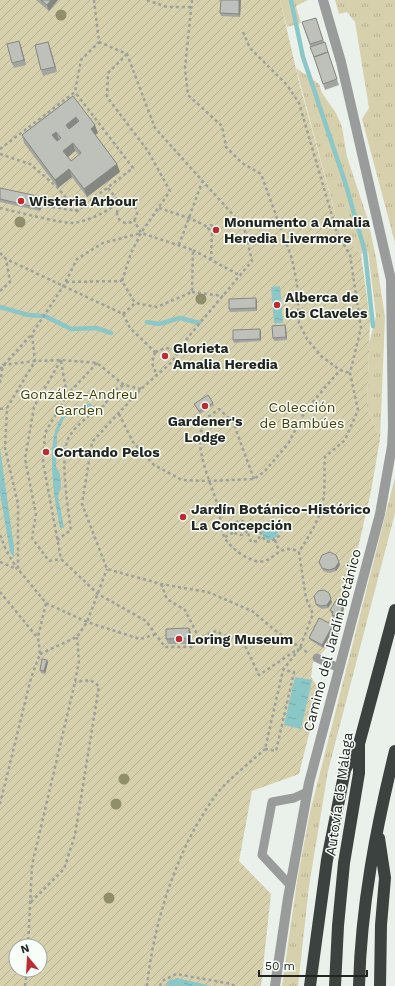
<svg xmlns="http://www.w3.org/2000/svg" width="395" height="986" viewBox="0 0 395 986" font-family="'Work Sans',sans-serif">
  <style>
    .grass { fill: url(#grass-tufts) }
    .garden { fill: url(#garden-furrows); fill-rule: evenodd }
    .water { fill: url(#water-ripples) }
    .lines { fill: none; stroke-linecap: round; stroke-linejoin: round }
    .stream { stroke: #8cc7c8; stroke-width: 4.5 }
    .path { stroke: #9ba19c; stroke-width: 2.5; stroke-dasharray: 3 3; stroke-linecap: butt }
    .lane { stroke: #999c9b; stroke-width: 9 }
    .street { stroke: #999c9b; stroke-width: 10 }
    .highway { stroke: #3b423f; stroke-width: 12 }
    .tree { fill: #908e6b }
    .wall { fill: #a3a6a0; fill-rule: evenodd }
    .shaded-wall { fill: #858782 }
    .building { fill: #bec1ba; stroke: #858782; fill-rule: evenodd }
    .poi-dot { fill: #bb2b31; stroke: #f8fef8; stroke-width: 1.5 }
    .labels { text-anchor: middle; dominant-baseline: central; stroke-width: 3; stroke-linejoin: round; paint-order: stroke }
    .poi-label { font-size: 14px; font-weight: bold; fill: #222422; stroke: #f8fef8; text-anchor: start }
    .park-label { font-size: 14px; fill: #463d03; stroke: #f8fef8 }
    .street-label { font-size: 14px; fill: #222422; stroke: #f8fef8 }
  </style>
  <defs>
    <pattern id="grass-tufts" width="24" height="20" patternUnits="userSpaceOnUse"><rect width="24" height="20" fill="#d7d0ad"/><path d="M3 7l-1-3M5 7V3M7 7l1-3M15 17l-1-3M17 17v-4M19 17l1-3" fill="none" stroke="#b8b295"/></pattern>
    <pattern id="garden-furrows" width="10" height="10" patternUnits="userSpaceOnUse"><rect width="10" height="10" fill="#d7d0ad"/><path d="M-1 1l2-2M0 10L10 0M9 11l2-2" fill="none" stroke="#b8b295"/></pattern>
    <pattern id="water-ripples" width="26" height="14" patternUnits="userSpaceOnUse"><rect width="26" height="14" fill="#8cc7c8"/><path d="M2 4q2-2 4 0t4 0M15 11q2-2 4 0t4 0" fill="none" stroke="#78abac"/></pattern>
  </defs>
  <rect width="100%" height="100%" fill="#eaf1eb"/>
  <path class="grass" d="M 280,0 L 308,0 L 296,6 L 301,23 L 287,27 Z
    M 335,0 L 395,0 L 395,243 L 362,119 L 369,108 L 355,22 L 347,12 L 339,14 Z
    M 296,68 L 319,84 L 322,93 L 336,113 L 342,127 L 347,157 L 368,220 L 376,258 L 385,317 L 380,439 L 367,408 L 369,344 L 376,316 L 368,251 L 361,254 L 340,232 Z
    M 395,477 L 395,513 L 328,771 L 309,886 L 298,986 L 282,986 L 297,881 L 310,812 Z"/>
  <path class="garden" d="M 0,0 L 280,0 L 300,86 L 340,232 L 361,254 L 370,320 L 367,408 L 380,439 L 371,491 L 336,646 L 327,647 L 313,663 L 311,677 L 320,691 L 299,774 L 252,791 L 239,861 L 271,894 L 261,986 L 0,986 ZM 16,946 L 40,946 L 40,970 L 16,970 Z"/>
  <path class="water" d="M 280,286 L 283,323 L 274,323 L 271,287 Z
    M 90,403 L 93,406 L 64,418 L 57,435 L 56,466 L 60,474 L 61,487 L 58,496 L 64,528 L 60,528 C 54,498 49,466 54,435 C 55,428 60,421 62,415 Z
    M 0,448 L 14,547 L 14,557 L 10,552 L 0,493 Z
    M262 532a8 8 0 1 1 16 0a8 8 0 1 1-16 0Z
    M 295,677 L 312,680 L 301,729 L 284,725 Z
    M 177,978 L 212,986 L 166,986 L 168,981 Z"/>
  <g class="lines">
    <path class="stream" d="M 291,0 L 303,57 L 346,185 L 365,252 L 373,326
      M 0,307 L 28,315 L 45,316 L 71,329 L 96,328 L 111,333
      M 147,322 L 159,324 L 180,318 L 199,323"/>
    <path class="path" d="M 94,0 L 99,42 L 127,54 L 155,128 L 244,227 L 252,261 L 189,336 L 172,362 L 141,389 L 92,442 L 82,504 L 107,569 L 161,584 L 208,592 L 252,611 L 276,631 L 308,653
      M 147,0 L 167,7 L 191,7
      M 192,0 L 185,68 L 188,95 L 222,126 L 226,147 L 242,163 L 261,174 L 292,259 L 297,284 L 299,323 L 307,339 L 321,356 L 340,370 L 350,373
      M 243,32 L 250,48 L 287,85 L 299,103 L 337,233 L 350,255 L 361,328 L 350,373 L 358,410 L 345,440 L 325,457 C 324,470 325,482 324,495 C 322,517 310,534 299,552 L 306,598 L 313,614 L 300,648 L 283,670 L 265,749
      M 127,54 L 108,73 L 107,97 L 148,151 L 170,191 L 141,233 L 134,220
      M 0,149 L 75,92 L 81,60 L 99,42
      M 0,154 L 30,164 L 57,187 L 77,211
      M 108,188 L 119,202
      M117 213a10 10 0 1 1 20 0a10 10 0 1 1-20 0Z
      M 40,205 L 77,211 L 133,168 L 75,92
      M 0,208 C 14,211 63,224 74,223 C 91,220 106,212 119,202
      M 159,208 L 189,218 L 208,227
      M 179,245 L 202,182
      M 193,250 L 241,276
      M 0,253 L 6,259 L 123,314 L 130,328 L 155,352
      M 211,260 L 212,232 L 215,228 L 211,225 L 208,228 L 212,232
      M 66,282 L 122,281
      M 0,291 L 10,282 L 6,259
      M 192,292 L 223,296
      M 123,314 L 135,303 L 157,307 L 192,292 L 193,250 L 141,233 L 131,253 L 122,281 L 135,303
      M 155,352 L 152,363 L 157,376
      M 155,352 L 166,348 L 179,351
      M 61,360 L 34,407 L 25,459 L 36,514 L 32,538 L 49,561 L 61,559
      M 61,361 L 67,395 L 108,394 L 123,385
      M 97,363 L 67,395 L 45,433 L 43,462 L 61,559 L 98,594 L 146,621 L 165,647 L 193,647 L 199,638
      M 0,369 L 31,335
      M 0,383 L 3,365 L 35,361 L 61,360 L 97,363 L 124,385 L 141,389
      M 0,409 L 7,408
      M 119,414 L 133,442 L 154,465 L 182,480 L 208,481 L 254,479 L 264,472 L 288,444 L 305,411 L 340,370
      M 254,479 L 233,422 L 219,409 L 205,419 C 203,426 199,436 200,443 C 202,467 213,488 219,510 C 221,520 220,531 226,540 C 232,548 243,557 253,560 C 274,568 277,540 299,552
      M233 528a7 7 0 1 1 14 0a7 7 0 1 1-14 0Z
      M 260,532 L 265,541 L 270,542 L 279,536 L 280,531 L 275,523 L 264,523 C 259,529 261,535 258,541 L 251,542 L 247,530 L 249,525 L 257,524 L 260,532
      M 0,535 L 6,550 L 17,569
      M 225,537 L 234,532
      M 57,540 L 71,530 C 68,509 59,455 69,437 C 77,423 93,413 106,404 L 108,394
      M 275,540 L 279,551
      M 0,562 L 17,569
      M 161,584 L 167,599 L 185,610 L 199,638 L 216,631 L 245,646 L 259,675 L 298,649
      M 0,592 L 37,637
      M 46,603 L 87,622 L 140,639 L 156,634
      M 40,654 L 77,637 L 87,622 L 107,569
      M 265,749 L 276,751 L 294,672 L 283,670
      M 0,804 L 31,678 L 40,654 L 38,637 L 46,603 L 18,569 L 18,504 L 5,448 L 7,408 L 35,361 L 32,334 L 64,285 L 77,259 L 103,243 L 141,233
      M 31,902 L 64,869 L 75,835 L 99,686 L 90,680 L 75,682
      M 28,946 L 32,865 L 75,682 L 79,661 L 77,637
      M 25,986 L 27,970
      M 147,986 C 154,921 177,848 216,795 C 227,780 251,762 265,749
      M 160,986 L 162,981 L 176,974 L 232,984 L 234,986"/>
    <path class="lane" d="M 317,658 L 339,668
      M 290,885 L 262,855 L 272,802 L 294,798 L 307,792"/>
    <path class="street" d="M 275,986 L 288,898 L 309,783 L 380,514 L 392,446 L 393,428 L 391,280 L 341,62 L 323,0"/>
    <path class="highway" d="M 379,838 L 385,878 L 381,925 L 380,986
      M 310,986 L 327,860 L 345,770 L 358,745
      M 335,986 L 338,926 L 344,863 L 359,773 L 359,744 L 395,610
      M 359,986 C 361,906 376,828 395,751"/>
  </g>
  <g class="tree">
    <circle cx="61" cy="15" r="5.5"/>
    <circle cx="20" cy="222" r="5.5"/>
    <circle cx="201" cy="299" r="5.5"/>
    <circle cx="124" cy="779" r="5.5"/>
    <circle cx="116" cy="804" r="5.5"/>
    <circle cx="109" cy="898" r="5.5"/>
  </g>
  <path class="wall" d="M 36,0 L 58,0 L 49,11 Z
    M 221,0 L 241,0 L 240,17 L 221,16 L 220,13 Z
    M 316,18 L 324,42 L 330,58 L 339,85 L 325,90 L 302,22 Z
    M 19,41 L 21,46 L 26,65 L 14,68 L 12,63 Z
    M 50,47 L 57,72 L 43,76 L 41,70 Z
    M 73,96 L 98,133 L 95,135 L 120,172 L 87,197 L 72,177 L 58,188 L 24,143 L 22,135 ZM 75,151 L 79,155 L 71,161 L 68,157 Z
    M 0,188 L 43,200 L 40,211 L 0,202 Z
    M 257,301 L 257,311 L 230,312 L 229,309 Z
    M 285,325 L 286,328 L 287,340 L 274,341 L 273,338 Z
    M 261,332 L 261,341 L 234,343 L 233,340 Z
    M 213,403 L 214,405 L 200,414 L 194,404 Z
    M 336,555 L 340,565 L 336,571 L 330,573 L 323,571 L 319,562 Z
    M 332,602 L 328,608 L 322,609 L 317,606 L 316,604 Z
    M 344,607 L 341,620 L 333,618 L 332,615 L 333,614 L 331,613 L 330,610 Z
    M 189,628 L 191,633 L 191,644 L 168,644 L 166,639 Z
    M 334,628 L 323,648 L 310,640 L 309,638 Z
    M 48,662 L 45,674 L 41,673 L 40,670 Z"/>
  <path class="shaded-wall" d="M 51,0 L 58,0 L 49,11 L 47,5 Z
    M 239,0 L 241,0 L 240,17 L 239,14 Z
    M 19,41 L 21,46 L 26,65 L 24,60 Z
    M 48,42 L 50,47 L 57,72 L 55,67 Z
    M 76,117 L 79,125 L 68,132 L 66,125 Z
    M 95,125 L 98,133 L 93,137 L 91,129 Z
    M 56,132 L 59,140 L 55,142 L 52,135 Z
    M 73,143 L 75,151 L 66,159 L 63,151 Z
    M 117,164 L 120,172 L 87,197 L 84,189 Z
    M 69,169 L 72,177 L 58,188 L 55,180 Z
    M 42,197 L 43,200 L 40,211 L 39,208 Z
    M 256,298 L 257,301 L 257,311 L 256,308 Z
    M 285,325 L 286,328 L 287,340 L 286,337 Z
    M 260,329 L 261,332 L 261,341 L 260,339 Z
    M 339,562 L 340,565 L 336,571 L 335,568 Z
    M 329,593 L 332,602 L 328,608 L 327,605 Z
    M 343,604 L 344,607 L 341,620 L 340,618 Z
    M 333,625 L 334,628 L 323,648 L 322,645 Z
    M 189,628 L 191,633 L 191,644 L 189,638 Z
    M 47,660 L 48,662 L 45,674 L 44,671 Z"/>
  <path class="building" d="M 41,0 L 51,0 L 47,5 Z
    M 221,0 L 239,0 L 239,14 L 220,13 Z
    M 316,18 L 323,40 L 310,44 L 302,22 Z
    M 19,41 L 24,60 L 12,63 L 7,44 Z
    M 48,42 L 55,67 L 41,70 L 35,45 Z
    M 325,42 L 328,52 L 314,57 L 310,47 Z
    M 328,52 L 337,79 L 323,84 L 314,57 Z
    M 73,96 L 95,125 L 91,129 L 117,164 L 84,189 L 69,169 L 55,180 L 22,135 ZM 76,117 L 79,121 L 69,129 L 66,125 ZM 56,132 L 61,138 L 57,141 L 52,135 ZM 73,143 L 81,153 L 71,161 L 63,151 Z
    M 0,188 L 42,197 L 39,208 L 0,199 Z
    M 256,298 L 256,308 L 229,309 L 229,299 Z
    M 285,325 L 286,337 L 273,338 L 272,326 Z
    M 260,329 L 260,339 L 233,340 L 233,330 Z
    M 208,395 L 213,403 L 199,411 L 194,404 Z
    M 330,552 L 336,555 L 339,562 L 335,568 L 329,570 L 322,568 L 319,562 L 322,555 Z
    M 324,590 L 329,593 L 331,599 L 327,605 L 321,606 L 316,604 L 314,596 L 318,591 Z
    M 337,599 L 343,604 L 340,618 L 332,615 L 333,612 L 330,610 Z
    M 319,618 L 333,625 L 322,645 L 309,638 Z
    M 189,628 L 189,638 L 166,639 L 166,629 Z
    M 42,659 L 47,660 L 44,671 L 40,670 Z"/>
  <g class="poi-dot">
    <circle cx="21" cy="201" r="4"/>
    <circle cx="216" cy="230" r="4"/>
    <circle cx="277" cy="305" r="4"/>
    <circle cx="165" cy="356" r="4"/>
    <circle cx="205" cy="406" r="4"/>
    <circle cx="46" cy="452" r="4"/>
    <circle cx="183" cy="517" r="4"/>
    <circle cx="179" cy="639" r="4"/>
  </g>
  <g class="labels">
    <g class="poi-label">
      <text x="29" y="201">Wisteria Arbour</text>
      <text x="224" y="222">Monumento a Amalia<tspan x="224" dy="16">Heredia Livermore</tspan></text>
      <text x="285" y="297">Alberca de<tspan x="285" dy="16">los Claveles</tspan></text>
      <text x="173" y="348">Glorieta<tspan x="173" dy="16">Amalia Heredia</tspan></text>
      <text x="205" y="421" text-anchor="middle">Gardener's<tspan x="205" dy="16">Lodge</tspan></text>
      <text x="54" y="452">Cortando Pelos</text>
      <text x="191" y="509">Jardín Botánico-Histórico<tspan x="191" dy="16">La Concepción</tspan></text>
      <text x="187" y="639">Loring Museum</text>
    </g>
    <g class="park-label">
      <text x="79" y="394">González-Andreu<tspan x="79" dy="16">Garden</tspan></text>
      <text x="302" y="407">Colección<tspan x="302" dy="16">de Bambúes</tspan></text>
    </g>
    <g class="street-label">
      <text transform="translate(332 640) rotate(-75)">Camino del Jardín Botánico</text>
      <text transform="translate(339 794) rotate(-82)">Autovía de Málaga</text>
    </g>
  </g>
  <g transform="translate(28 958) rotate(342)"><circle r="19" fill="#f8fef8" stroke="#a2a7a2"/>
  <path d="M0-3L7 15L0 10L-7 15Z" fill="#bb2b31"/>
  <text y="-6" font-size="11" font-weight="bold" text-anchor="middle" fill="#222422">N</text>
  </g>
  <path d="M259 970v6h108v-6" fill="none" stroke="#222422" stroke-width="2"/>
  <text x="265" y="970" font-size="12" fill="#222422" stroke="#f8fef8" stroke-width="3" paint-order="stroke">50 m</text>
</svg>
